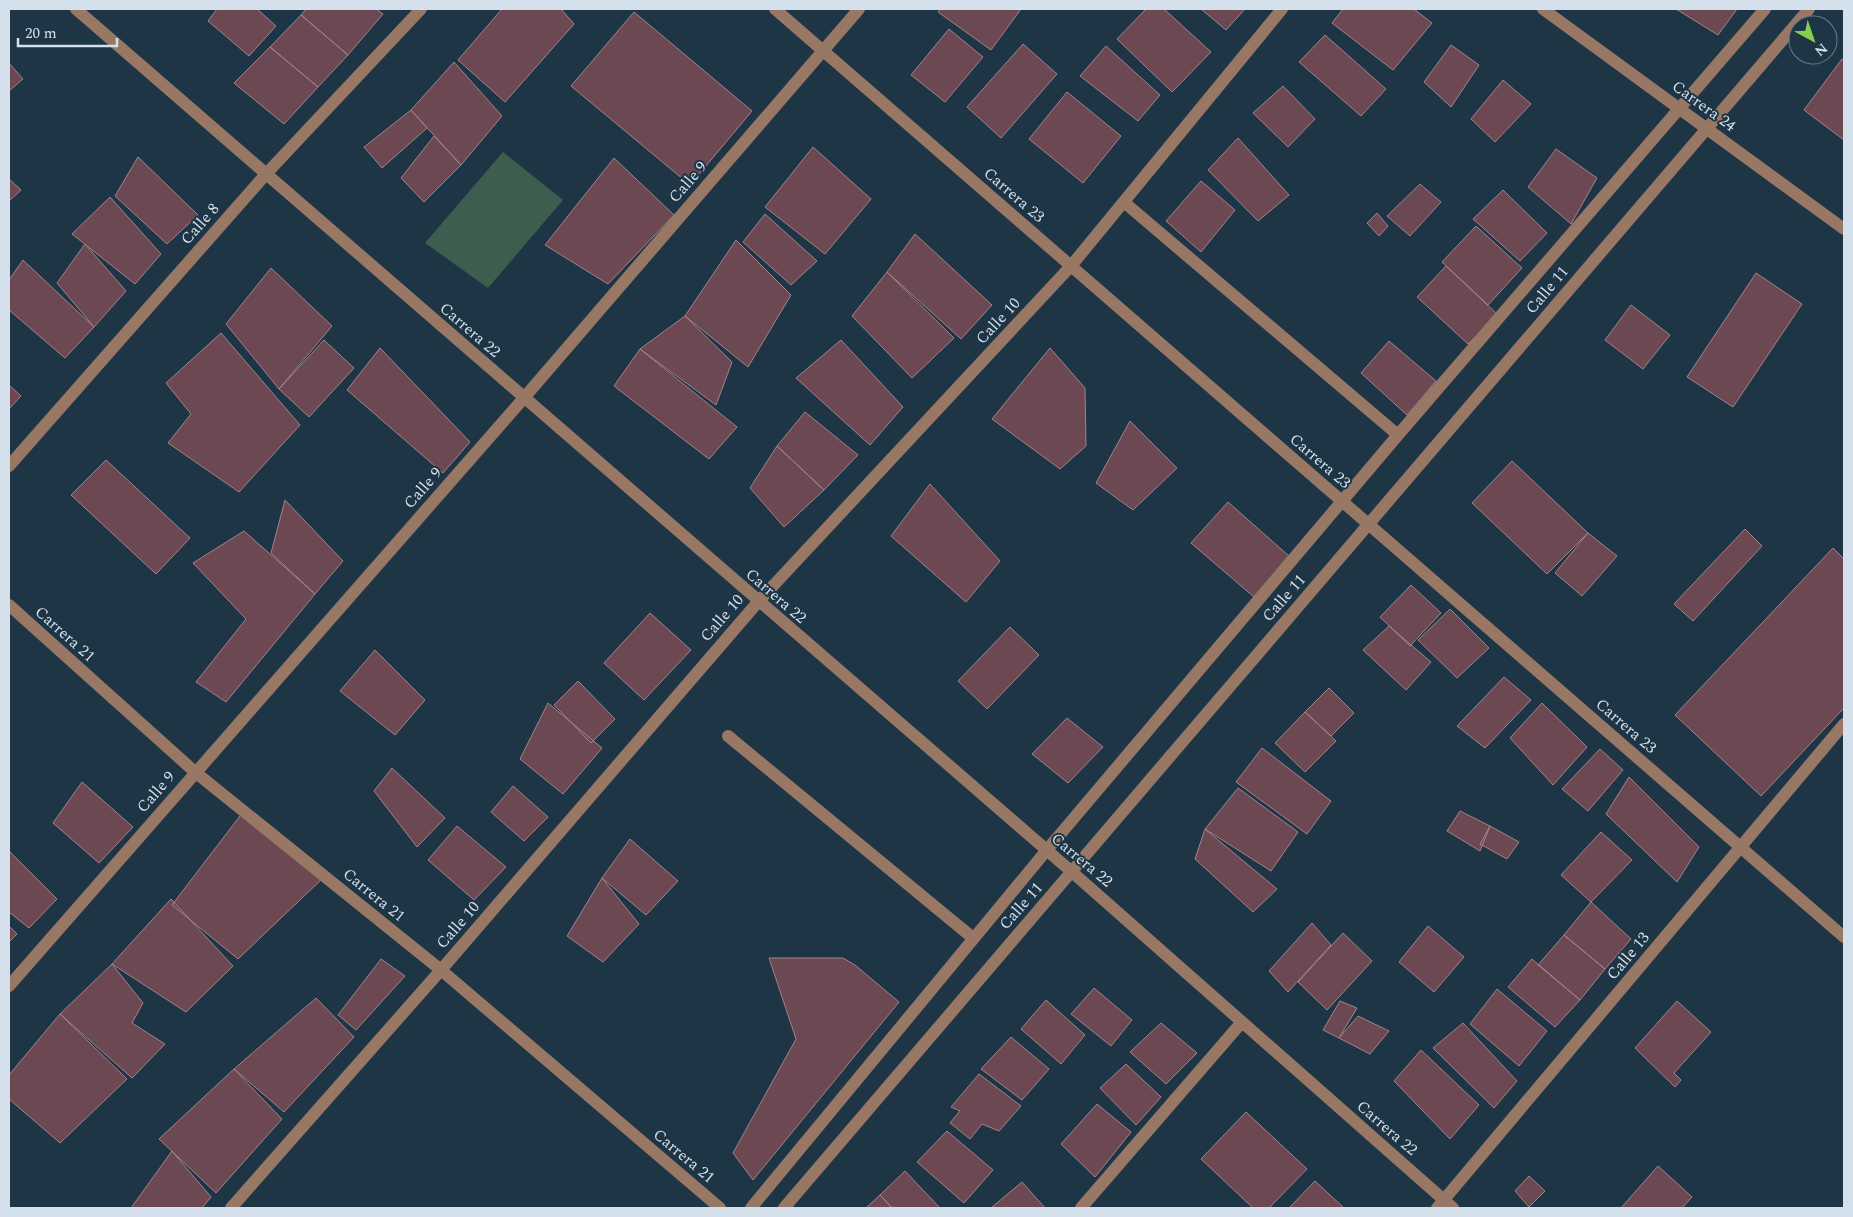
<svg xmlns="http://www.w3.org/2000/svg" width="1853" height="1217" viewBox="0 0 1853 1217" font-family="Spectral,serif">
  <style>
    .green { fill: #3d5d4e }
    .building { fill: #6b4852; stroke: #a3838c }
    .lines { fill: none; stroke-linecap: round; stroke-linejoin: round }
    .minor { stroke: #987765; stroke-width: 12 }
    .labels { text-anchor: middle; dominant-baseline: central; stroke-width: 4; stroke-linejoin: round; paint-order: stroke }
    .street-label { font-size: 16px; fill: #d4e1ec; stroke: #1e3546 }
  </style>
  <rect width="100%" height="100%" fill="#1e3546"/>
  <path class="green" d="M 503,152 L 563,200 L 488,288 L 425,243 Z"/>
  <path class="building" d="M 217,9 L 257,9 L 276,26 L 249,56 L 208,21 Z
    M 306,9 L 376,9 L 383,14 L 348,55 L 301,15 Z
    M 502,9 L 561,9 L 574,24 L 505,102 L 458,60 Z
    M 941,9 L 1021,9 L 991,50 L 938,12 Z
    M 1146,9 L 1164,9 L 1211,52 L 1172,92 L 1117,39 Z
    M 1201,9 L 1245,9 L 1226,30 Z
    M 1343,9 L 1414,9 L 1432,23 L 1393,70 L 1332,23 Z
    M 1676,9 L 1737,9 L 1718,35 Z
    M 634,12 L 752,111 L 690,185 L 571,86 Z
    M 301,15 L 348,55 L 318,87 L 270,47 Z
    M 949,29 L 983,57 L 945,102 L 911,75 Z
    M 1325,35 L 1386,89 L 1361,116 L 1299,62 Z
    M 1023,44 L 1057,74 L 1001,138 L 967,107 Z
    M 1451,45 L 1479,65 L 1451,107 L 1424,82 Z
    M 1106,46 L 1160,95 L 1138,121 L 1080,76 Z
    M 270,47 L 318,87 L 284,124 L 234,83 Z
    M 1842,59 L 1844,60 L 1844,140 L 1804,110 Z
    M 454,62 L 502,116 L 461,165 L 411,110 Z
    M 9,63 L 23,79 L 9,91 Z
    M 1503,80 L 1531,104 L 1495,142 L 1471,119 Z
    M 1283,86 L 1315,119 L 1288,147 L 1253,113 Z
    M 1067,92 L 1121,136 L 1083,183 L 1029,139 Z
    M 411,110 L 427,128 L 382,168 L 364,147 Z
    M 434,136 L 461,165 L 424,202 L 401,178 Z
    M 1238,138 L 1289,195 L 1258,221 L 1208,170 Z
    M 813,147 L 871,199 L 825,254 L 765,207 Z
    M 1556,149 L 1597,178 L 1571,224 L 1528,187 Z
    M 138,157 L 198,215 L 167,244 L 115,196 Z
    M 614,158 L 674,215 L 608,284 L 545,245 Z
    M 9,179 L 21,190 L 9,201 Z
    M 1201,181 L 1235,210 L 1201,252 L 1166,221 Z
    M 1420,184 L 1441,202 L 1410,236 L 1387,216 Z
    M 1503,190 L 1547,233 L 1520,261 L 1473,219 Z
    M 110,197 L 161,254 L 135,284 L 72,234 Z
    M 1377,213 L 1388,226 L 1379,236 L 1367,223 Z
    M 765,214 L 817,261 L 791,285 L 743,242 Z
    M 1476,226 L 1522,268 L 1488,305 L 1442,262 Z
    M 915,234 L 992,305 L 961,339 L 887,272 Z
    M 736,240 L 791,295 L 748,367 L 685,316 Z
    M 85,244 L 126,291 L 94,327 L 57,283 Z
    M 23,260 L 94,327 L 65,358 L 9,310 L 9,280 Z
    M 1446,266 L 1498,315 L 1468,344 L 1417,297 Z
    M 271,268 L 332,326 L 279,389 L 226,324 Z
    M 887,272 L 954,338 L 912,378 L 852,316 Z
    M 1756,273 L 1802,304 L 1733,407 L 1687,377 Z
    M 1631,305 L 1670,335 L 1643,369 L 1605,340 Z
    M 685,316 L 732,362 L 716,405 L 640,349 Z
    M 221,333 L 300,425 L 239,492 L 168,443 L 191,414 L 166,383 Z
    M 324,340 L 354,368 L 309,417 L 279,389 Z
    M 841,340 L 903,407 L 870,445 L 796,378 Z
    M 1389,341 L 1436,381 L 1407,415 L 1361,373 Z
    M 380,348 L 470,442 L 443,473 L 347,390 Z
    M 1050,348 L 1085,388 L 1086,446 L 1060,469 L 992,419 Z
    M 640,349 L 737,427 L 709,459 L 614,386 Z
    M 9,385 L 21,396 L 9,409 Z
    M 805,412 L 858,455 L 824,490 L 777,446 Z
    M 1130,421 L 1177,468 L 1133,510 L 1096,483 Z
    M 777,446 L 824,490 L 784,527 L 750,488 Z
    M 106,460 L 190,538 L 156,574 L 71,495 Z
    M 1512,461 L 1588,533 L 1547,574 L 1472,503 Z
    M 930,484 L 1000,561 L 966,602 L 891,536 Z
    M 285,500 L 343,561 L 315,594 L 271,553 Z
    M 1228,502 L 1290,557 L 1254,597 L 1191,543 Z
    M 1745,529 L 1762,546 L 1693,621 L 1674,604 Z
    M 244,531 L 315,594 L 226,702 L 196,682 L 246,619 L 193,563 Z
    M 1588,533 L 1617,556 L 1582,596 L 1555,573 Z
    M 1833,548 L 1844,559 L 1844,708 L 1761,796 L 1675,715 Z
    M 1411,585 L 1441,613 L 1410,646 L 1380,617 Z
    M 1450,609 L 1489,648 L 1457,678 L 1418,640 Z
    M 650,613 L 691,650 L 644,700 L 604,663 Z
    M 1389,626 L 1431,662 L 1406,690 L 1363,650 Z
    M 1010,627 L 1039,655 L 987,709 L 958,681 Z
    M 375,650 L 425,700 L 395,735 L 340,691 Z
    M 1504,677 L 1531,700 L 1485,748 L 1457,726 Z
    M 578,681 L 615,719 L 591,743 L 554,705 Z
    M 1329,688 L 1354,713 L 1331,736 L 1305,712 Z
    M 548,703 L 602,748 L 563,794 L 520,759 Z
    M 1542,703 L 1587,747 L 1553,785 L 1510,738 Z
    M 1305,712 L 1336,741 L 1305,772 L 1275,743 Z
    M 1067,718 L 1103,747 L 1068,783 L 1032,754 Z
    M 1262,748 L 1331,801 L 1307,834 L 1236,782 Z
    M 1600,749 L 1623,770 L 1588,811 L 1562,789 Z
    M 392,768 L 445,818 L 417,847 L 374,791 Z
    M 1629,777 L 1699,847 L 1677,882 L 1606,814 Z
    M 82,782 L 133,827 L 99,863 L 53,823 Z
    M 513,786 L 548,817 L 524,841 L 491,812 Z
    M 1238,788 L 1298,832 L 1271,871 L 1205,829 Z
    M 1460,811 L 1490,826 L 1480,851 L 1447,831 Z
    M 243,812 L 323,878 L 238,959 L 172,905 Z
    M 457,826 L 506,867 L 474,900 L 428,860 Z
    M 1490,826 L 1519,842 L 1507,859 L 1480,844 Z
    M 1205,829 L 1277,889 L 1253,912 L 1195,859 Z
    M 1601,832 L 1632,860 L 1591,902 L 1561,875 Z
    M 630,839 L 678,881 L 646,915 L 602,878 Z
    M 9,851 L 57,899 L 29,928 L 9,912 Z
    M 602,878 L 639,924 L 603,962 L 567,936 Z
    M 171,899 L 233,966 L 186,1012 L 112,964 Z
    M 1591,902 L 1631,939 L 1605,969 L 1564,935 Z
    M 1312,923 L 1331,945 L 1288,992 L 1269,971 Z
    M 9,926 L 17,934 L 9,942 Z
    M 1428,926 L 1464,957 L 1434,992 L 1399,962 Z
    M 1343,933 L 1372,961 L 1327,1010 L 1298,982 Z
    M 1564,935 L 1605,969 L 1580,1000 L 1538,965 Z
    M 769,958 L 843,958 L 855,965 L 899,1002 L 753,1180 L 733,1153 L 796,1039 Z
    M 381,959 L 405,976 L 356,1030 L 338,1015 Z
    M 1532,959 L 1580,1000 L 1555,1027 L 1508,987 Z
    M 112,964 L 143,1003 L 132,1023 L 165,1044 L 132,1078 L 60,1014 Z
    M 1094,988 L 1132,1020 L 1111,1046 L 1071,1014 Z
    M 1497,989 L 1547,1031 L 1519,1066 L 1470,1024 Z
    M 316,998 L 354,1037 L 284,1112 L 234,1069 Z
    M 1046,1000 L 1085,1035 L 1061,1064 L 1021,1029 Z
    M 1340,1001 L 1357,1008 L 1339,1038 L 1323,1030 Z
    M 1677,1001 L 1711,1032 L 1674,1073 L 1681,1080 L 1675,1087 L 1635,1048 Z
    M 60,1014 L 127,1079 L 60,1143 L 9,1099 L 9,1075 Z
    M 1358,1016 L 1389,1031 L 1370,1054 L 1339,1038 Z
    M 1161,1023 L 1197,1053 L 1166,1084 L 1130,1052 Z
    M 1463,1023 L 1517,1081 L 1494,1108 L 1433,1048 Z
    M 1011,1037 L 1049,1069 L 1022,1100 L 981,1069 Z
    M 1421,1050 L 1479,1105 L 1450,1139 L 1394,1081 Z
    M 1126,1064 L 1161,1097 L 1136,1125 L 1100,1088 Z
    M 234,1069 L 282,1119 L 216,1193 L 159,1139 Z
    M 979,1074 L 1021,1106 L 999,1131 L 982,1124 L 970,1139 L 950,1123 L 960,1111 L 951,1107 Z
    M 1097,1104 L 1131,1132 L 1095,1177 L 1061,1144 Z
    M 1246,1112 L 1307,1169 L 1269,1208 L 1253,1208 L 1201,1159 Z
    M 947,1131 L 993,1170 L 964,1203 L 917,1162 Z
    M 172,1151 L 211,1197 L 202,1208 L 131,1208 Z
    M 1658,1166 L 1692,1197 L 1682,1208 L 1621,1208 Z
    M 905,1171 L 940,1208 L 892,1208 L 880,1195 Z
    M 1529,1176 L 1545,1191 L 1529,1207 L 1515,1191 Z
    M 1315,1181 L 1344,1208 L 1289,1208 Z
    M 1022,1182 L 1045,1208 L 991,1208 Z
    M 880,1195 L 892,1208 L 866,1208 Z"/>
  <g class="lines">
    <path class="minor" d="M 76,9 L 1072,872 L 1453,1208
      M 775,9 L 1844,937
      M 1543,9 L 1844,229
      M 1125,203 L 1398,435
      M 9,466 L 266,174 L 421,9
      M 9,605 L 195,772 L 441,970 L 720,1208
      M 728,736 L 973,938
      M 9,986 L 523,399 L 859,9
      M 231,1208 L 441,970 L 758,602 L 1071,266 L 1282,9
      M 751,1208 L 1046,851 L 1398,435 L 1765,9
      M 784,1208 L 1809,9
      M 1081,1208 L 1242,1022
      M 1437,1208 L 1844,724"/>
  </g>
  <g class="labels">
    <g class="street-label">
      <text transform="translate(1704 106) rotate(36)">Carrera 24</text>
      <text transform="translate(688 182) rotate(-49)">Calle 9</text>
      <text transform="translate(1014 195) rotate(41)">Carrera 23</text>
      <text transform="translate(200 224) rotate(-49)">Calle 8</text>
      <text transform="translate(1547 290) rotate(-50)">Calle 11</text>
      <text transform="translate(998 321) rotate(-47)">Calle 10</text>
      <text transform="translate(470 330) rotate(41)">Carrera 22</text>
      <text transform="translate(1320 461) rotate(41)">Carrera 23</text>
      <text transform="translate(423 488) rotate(-49)">Calle 9</text>
      <text transform="translate(776 596) rotate(41)">Carrera 22</text>
      <text transform="translate(1284 598) rotate(-49)">Calle 11</text>
      <text transform="translate(722 618) rotate(-49)">Calle 10</text>
      <text transform="translate(65 634) rotate(42)">Carrera 21</text>
      <text transform="translate(1626 726) rotate(41)">Carrera 23</text>
      <text transform="translate(156 792) rotate(-49)">Calle 9</text>
      <text transform="translate(1082 860) rotate(40)">Carrera 22</text>
      <text transform="translate(374 895) rotate(39)">Carrera 21</text>
      <text transform="translate(1021 906) rotate(-49)">Calle 11</text>
      <text transform="translate(458 925) rotate(-49)">Calle 10</text>
      <text transform="translate(1628 956) rotate(-50)">Calle 13</text>
      <text transform="translate(1387 1128) rotate(41)">Carrera 22</text>
      <text transform="translate(684 1156) rotate(40)">Carrera 21</text>
    </g>
  </g>
  <rect width="1853" height="1217" fill="none" stroke="#d4e1ec" stroke-width="20"/>
  <g transform="translate(1813 40) rotate(140)"><circle r="24" fill="#1e3546" stroke="#677a88"/>
  <path d="M0-4L9 19L0 12L-9 19Z" fill="#87cf4b"/>
  <text y="-8" font-size="14" font-weight="bold" text-anchor="middle" fill="#d4e1ec">N</text>
  </g>
  <path d="M18 38v8h99v-8" fill="none" stroke="#d4e1ec" stroke-width="2.5"/>
  <text x="25" y="38" font-size="15" fill="#d4e1ec" stroke="#1e3546" stroke-width="4" paint-order="stroke">20 m</text>
</svg>
